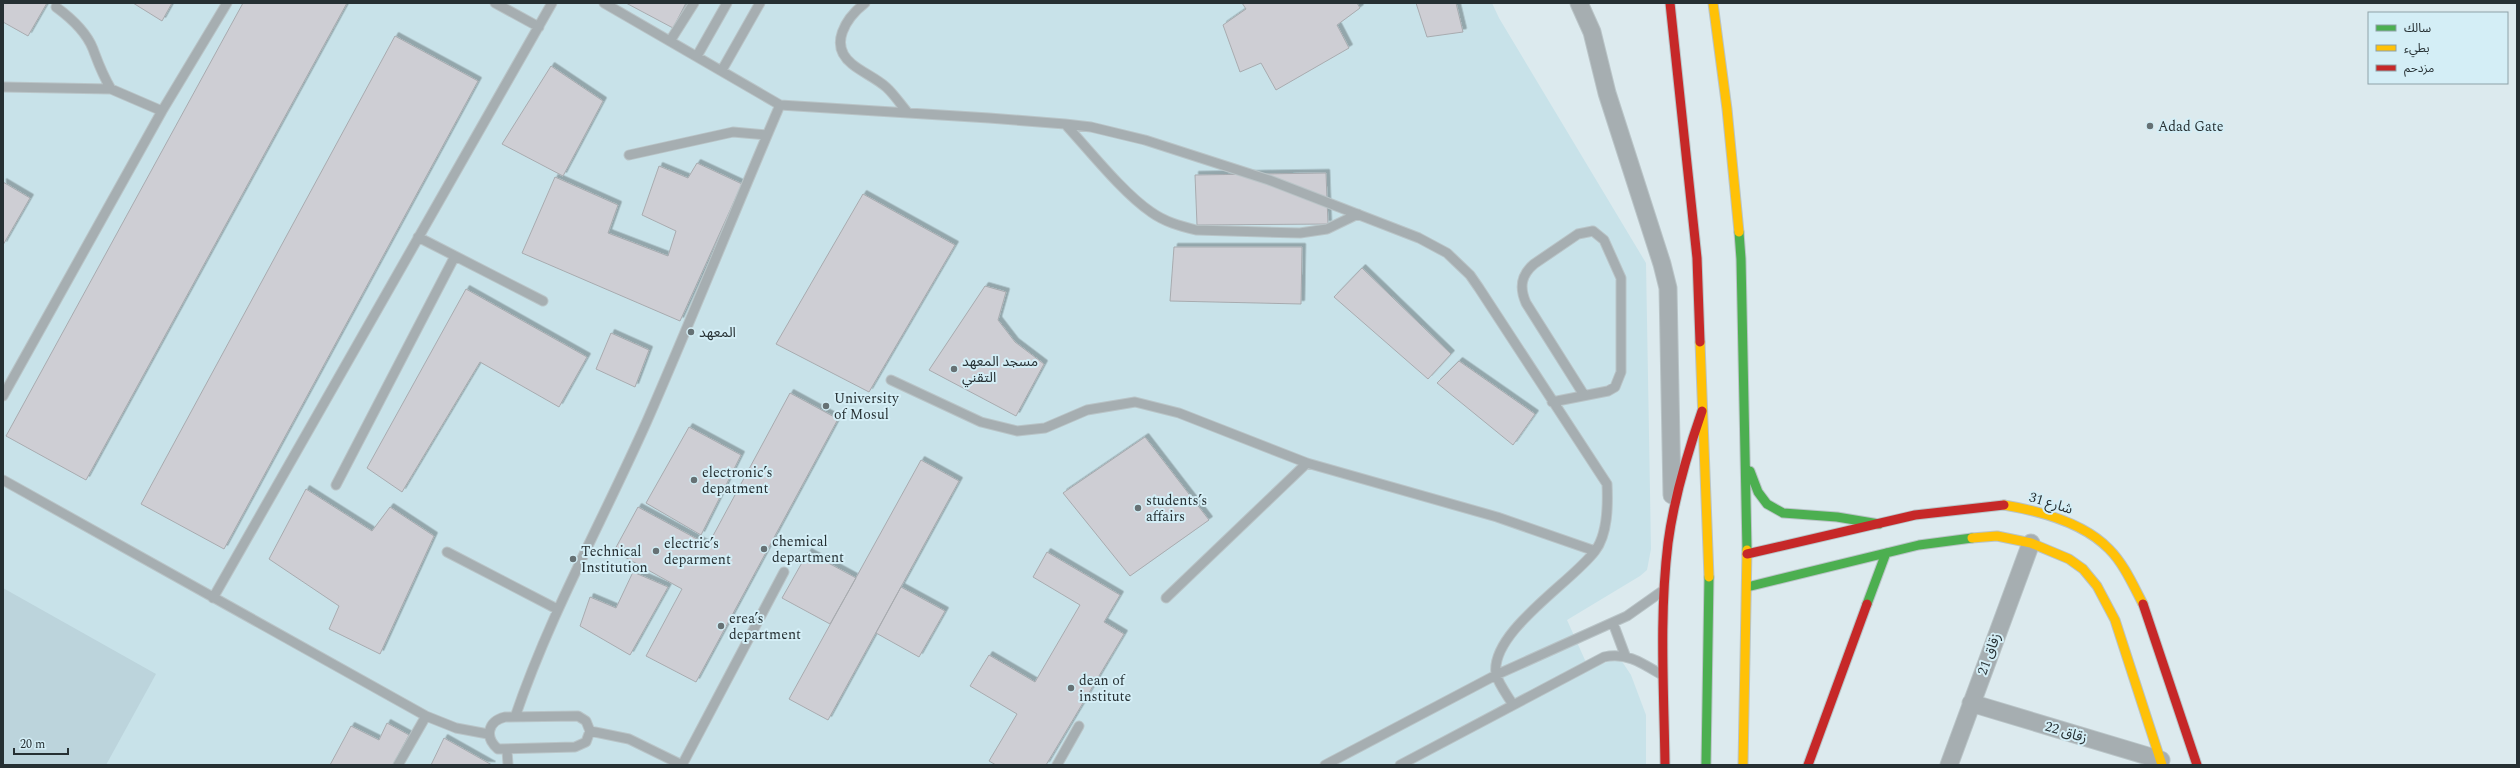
<svg xmlns="http://www.w3.org/2000/svg" width="2520" height="768" viewBox="0 0 2520 768" font-family="Spectral,'Noto Sans Arabic',serif">
  <style>
    .built { fill: #c8e2e9 }
    .green { fill: #bcd4dc }
    .building { fill: #ceced4; stroke: #a8abaf; filter: url(#shadow) }
    .lines { fill: none; stroke-linecap: round; stroke-linejoin: round }
    .lane-casing { stroke: #b9c4c7; stroke-width: 11 }
    .street-casing { stroke: #b9c4c7; stroke-width: 19 }
    .fast-casing { stroke: #b9c4c7; stroke-width: 11 }
    .slow-casing { stroke: #b9c4c7; stroke-width: 11 }
    .jam-casing { stroke: #b9c4c7; stroke-width: 11 }
    .lane { stroke: #a6aeb1; stroke-width: 9 }
    .street { stroke: #a6aeb1; stroke-width: 17 }
    .fast { stroke: #4caf50; stroke-width: 9 }
    .slow { stroke: #ffc107; stroke-width: 9 }
    .jam { stroke: #c62828; stroke-width: 9 }
    .poi-dot { fill: #667174; stroke: #d4eef6; stroke-width: 1.5 }
    .labels { text-anchor: middle; dominant-baseline: central; stroke-width: 4; stroke-linejoin: round; paint-order: stroke }
    .poi-label { font-size: 14px; fill: #263033; stroke: #d4eef6; text-anchor: start }
    .street-label { font-size: 14px; fill: #263033; stroke: #d4eef6 }
  </style>
  <defs>
    <filter id="shadow"><feDropShadow dx="3.5" dy="-3.5" stdDeviation="0" flood-color="#0004"/></filter>
  </defs>
  <rect width="100%" height="100%" fill="#dceaee"/>
  <path class="built" d="M 3,3 L 1492,3 L 1499,18 L 1646,263 L 1651,549 L 1647,570 L 1640,576 L 1567,620 L 1589,669 L 1619,657 L 1631,675 L 1646,715 L 1646,765 L 3,765 Z"/>
  <path class="green" d="M 3,588 L 156,674 L 106,765 L 3,765 Z"/>
  <path class="building" d="M 3,3 L 47,3 L 28,36 L 3,22 Z
    M 133,3 L 172,3 L 162,21 Z
    M 243,3 L 347,3 L 86,480 L 6,436 Z
    M 626,3 L 686,3 L 673,28 Z
    M 1242,3 L 1357,3 L 1360,8 L 1337,25 L 1349,48 L 1276,90 L 1261,63 L 1240,72 L 1223,25 L 1246,9 Z
    M 1416,3 L 1456,3 L 1463,32 L 1427,37 Z
    M 395,36 L 478,81 L 224,549 L 141,504 Z
    M 551,66 L 603,101 L 563,176 L 502,144 Z
    M 697,163 L 742,184 L 680,321 L 522,253 L 555,177 L 618,205 L 608,233 L 668,256 L 676,231 L 642,215 L 659,166 L 688,178 Z
    M 1326,173 L 1328,224 L 1197,225 L 1195,175 Z
    M 3,182 L 30,198 L 3,245 Z
    M 863,194 L 955,245 L 869,392 L 776,344 Z
    M 1174,247 L 1302,247 L 1301,304 L 1170,301 Z
    M 1362,268 L 1451,354 L 1428,379 L 1334,297 Z
    M 985,286 L 1006,292 L 998,320 L 1015,342 L 1044,364 L 1016,416 L 929,370 Z
    M 466,289 L 587,357 L 559,407 L 480,362 L 402,492 L 367,468 Z
    M 611,333 L 649,350 L 635,387 L 596,369 Z
    M 1459,361 L 1535,414 L 1513,445 L 1437,383 Z
    M 790,393 L 838,419 L 696,682 L 646,656 L 682,589 L 614,551 L 638,507 L 708,545 Z
    M 689,427 L 741,455 L 701,535 L 646,503 Z
    M 1145,437 L 1209,520 L 1130,576 L 1063,493 Z
    M 921,460 L 959,481 L 828,720 L 789,699 Z
    M 306,489 L 372,531 L 390,507 L 434,536 L 380,654 L 329,629 L 339,606 L 269,559 Z
    M 808,552 L 856,578 L 830,624 L 782,598 Z
    M 1047,552 L 1120,595 L 1104,622 L 1124,634 L 1046,765 L 996,765 L 989,761 L 1017,714 L 970,686 L 989,655 L 1035,682 L 1080,605 L 1033,577 Z
    M 633,572 L 668,587 L 630,655 L 580,626 L 590,597 L 616,608 Z
    M 901,587 L 945,611 L 919,657 L 876,633 Z
    M 387,723 L 409,735 L 393,765 L 330,765 L 351,726 L 379,740 Z
    M 444,738 L 492,765 L 431,765 Z"/>
  <g class="lines">
    <g class="lane-casing">
      <path id="lane" d="M 495,3 L 539,27
        M 604,3 L 780,105 L 989,118 L 1065,124 L 1091,127 L 1145,140 L 1269,180 L 1419,238 L 1447,253 L 1470,275 L 1479,288 L 1607,484 C 1608,505 1608,534 1595,551 C 1572,582 1490,632 1496,674 C 1498,683 1507,695 1512,703
        M 865,3 C 846,18 828,45 852,64 C 863,73 876,78 886,87 C 894,94 901,105 908,113
        M 56,7 C 71,18 86,31 93,49 C 99,65 102,74 111,89
        M 670,41 L 694,3
        M 697,56 L 727,3
        M 722,70 L 760,3
        M 3,87 L 111,89 L 162,111
        M 1065,124 C 1089,150 1123,193 1151,212 C 1165,222 1180,226 1196,230 L 1300,233 L 1327,229 L 1358,214
        M 629,155 L 733,132 L 767,135
        M 418,237 L 543,301
        M 891,380 L 981,422 L 1017,431 L 1045,428 L 1087,410 L 1135,402 L 1179,413 L 1307,463 L 1497,517 L 1595,551
        M 3,396 L 162,111 L 227,3
        M 1552,402 L 1608,391 L 1615,387 L 1621,372 L 1621,278 L 1604,240 L 1593,231 L 1578,234 L 1534,264 C 1521,275 1519,287 1526,303 L 1584,395
        M 3,480 L 426,716 L 456,728 L 488,734
        M 336,485 L 455,256
        M 447,552 L 557,609
        M 213,598 L 552,3
        M 1166,598 L 1307,463
        M 1613,623 L 1625,655
        M 578,716 L 586,721 L 590,731 L 586,742 L 575,747 L 498,749 C 484,737 488,721 505,717 Z
        M 515,717 C 550,614 603,520 647,421 C 693,316 735,210 780,105
        M 590,731 L 629,739 L 682,765
        M 507,750 L 508,765
        M 398,765 L 426,716
        M 682,765 L 784,572
        M 1057,765 L 1079,726
        M 1325,765 L 1496,675 L 1627,616 L 1661,592
        M 1400,765 L 1604,657 C 1627,652 1642,663 1662,675"/>
    </g>
    <g class="street-casing">
      <path id="street" d="M 1579,3 L 1592,32 L 1607,93 L 1662,264 L 1668,288 L 1672,495
        M 1971,703 L 2161,760
        M 1949,765 L 2031,543"/>
    </g>
    <g class="fast-casing">
      <path id="fast" d="M 1739,232 L 1741,259 L 1747,550
        M 1750,471 L 1758,492 L 1767,504 L 1783,513 L 1837,517 L 1879,524
        M 1747,587 L 1919,545 L 1972,538
        M 1867,604 L 1886,553
        M 1706,765 L 1709,577"/>
    </g>
    <g class="slow-casing">
      <path id="slow" d="M 1713,3 L 1727,109 L 1739,232
        M 1700,342 L 1709,577
        M 2004,505 C 2040,511 2083,522 2109,549 C 2124,564 2133,585 2143,604
        M 1972,538 L 1997,536 L 2031,543 L 2069,559 L 2083,569 L 2097,586 L 2115,620 L 2162,765
        M 1743,765 L 1747,550"/>
    </g>
    <g class="jam-casing">
      <path id="jam" d="M 1670,3 L 1697,258 L 1700,342
        M 1747,554 L 1915,515 L 2004,505
        M 2143,604 L 2197,765
        M 1665,765 C 1664,691 1659,617 1668,543 C 1674,498 1687,454 1702,411
        M 1808,765 L 1867,604"/>
    </g>
    <use href="#lane" class="lane"/>
    <use href="#street" class="street"/>
    <use href="#fast" class="fast"/>
    <use href="#slow" class="slow"/>
    <use href="#jam" class="jam"/>
  </g>
  <g class="poi-dot">
    <circle cx="2150" cy="126" r="4"/>
    <circle cx="691" cy="332" r="4"/>
    <circle cx="954" cy="369" r="4"/>
    <circle cx="826" cy="406" r="4"/>
    <circle cx="694" cy="480" r="4"/>
    <circle cx="1138" cy="508" r="4"/>
    <circle cx="764" cy="549" r="4"/>
    <circle cx="656" cy="551" r="4"/>
    <circle cx="573" cy="559" r="4"/>
    <circle cx="721" cy="626" r="4"/>
    <circle cx="1071" cy="688" r="4"/>
  </g>
  <g class="labels">
    <g class="poi-label">
      <text x="2158" y="126">Adad Gate</text>
      <text x="699" y="332">المعهد</text>
      <text x="962" y="361">مسجد المعهد<tspan x="962" dy="16">التقني</tspan></text>
      <text x="834" y="398">University<tspan x="834" dy="16">of Mosul</tspan></text>
      <text x="702" y="472">electronic’s<tspan x="702" dy="16">depatment</tspan></text>
      <text x="1146" y="500">students’s<tspan x="1146" dy="16">affairs</tspan></text>
      <text x="772" y="541">chemical<tspan x="772" dy="16">department</tspan></text>
      <text x="664" y="543">electric’s<tspan x="664" dy="16">deparment</tspan></text>
      <text x="581" y="551">Technical<tspan x="581" dy="16">Institution</tspan></text>
      <text x="729" y="618">erea’s<tspan x="729" dy="16">department</tspan></text>
      <text x="1079" y="680">dean of<tspan x="1079" dy="16">institute</tspan></text>
    </g>
    <g class="street-label">
      <text transform="translate(2051 503) rotate(17)">شارع 31</text>
      <text transform="translate(1989 654) rotate(-70)">زقاق 21</text>
      <text transform="translate(2066 732) rotate(17)">زقاق 22</text>
    </g>
  </g>
  <rect width="2520" height="768" fill="none" stroke="#263033" stroke-width="8"/>
  <rect x="2368" y="12" width="140" height="72" fill="#d4eef6" stroke="#8ea2a8"/>
  <rect x="2376" y="25" width="20" height="6" fill="#4caf50" stroke="#8ea2a8"/>
  <text x="2404" y="32" font-size="12" fill="#263033">سالك</text>
  <rect x="2376" y="45" width="20" height="6" fill="#ffc107" stroke="#8ea2a8"/>
  <text x="2404" y="52" font-size="12" fill="#263033">بطيء</text>
  <rect x="2376" y="65" width="20" height="6" fill="#c62828" stroke="#8ea2a8"/>
  <text x="2404" y="72" font-size="12" fill="#263033">مزدحم</text>
  <path d="M14 748v6h54v-6" fill="none" stroke="#263033" stroke-width="2"/>
  <text x="20" y="748" font-size="12" fill="#263033" stroke="#d4eef6" stroke-width="3" paint-order="stroke">20 m</text>
</svg>
